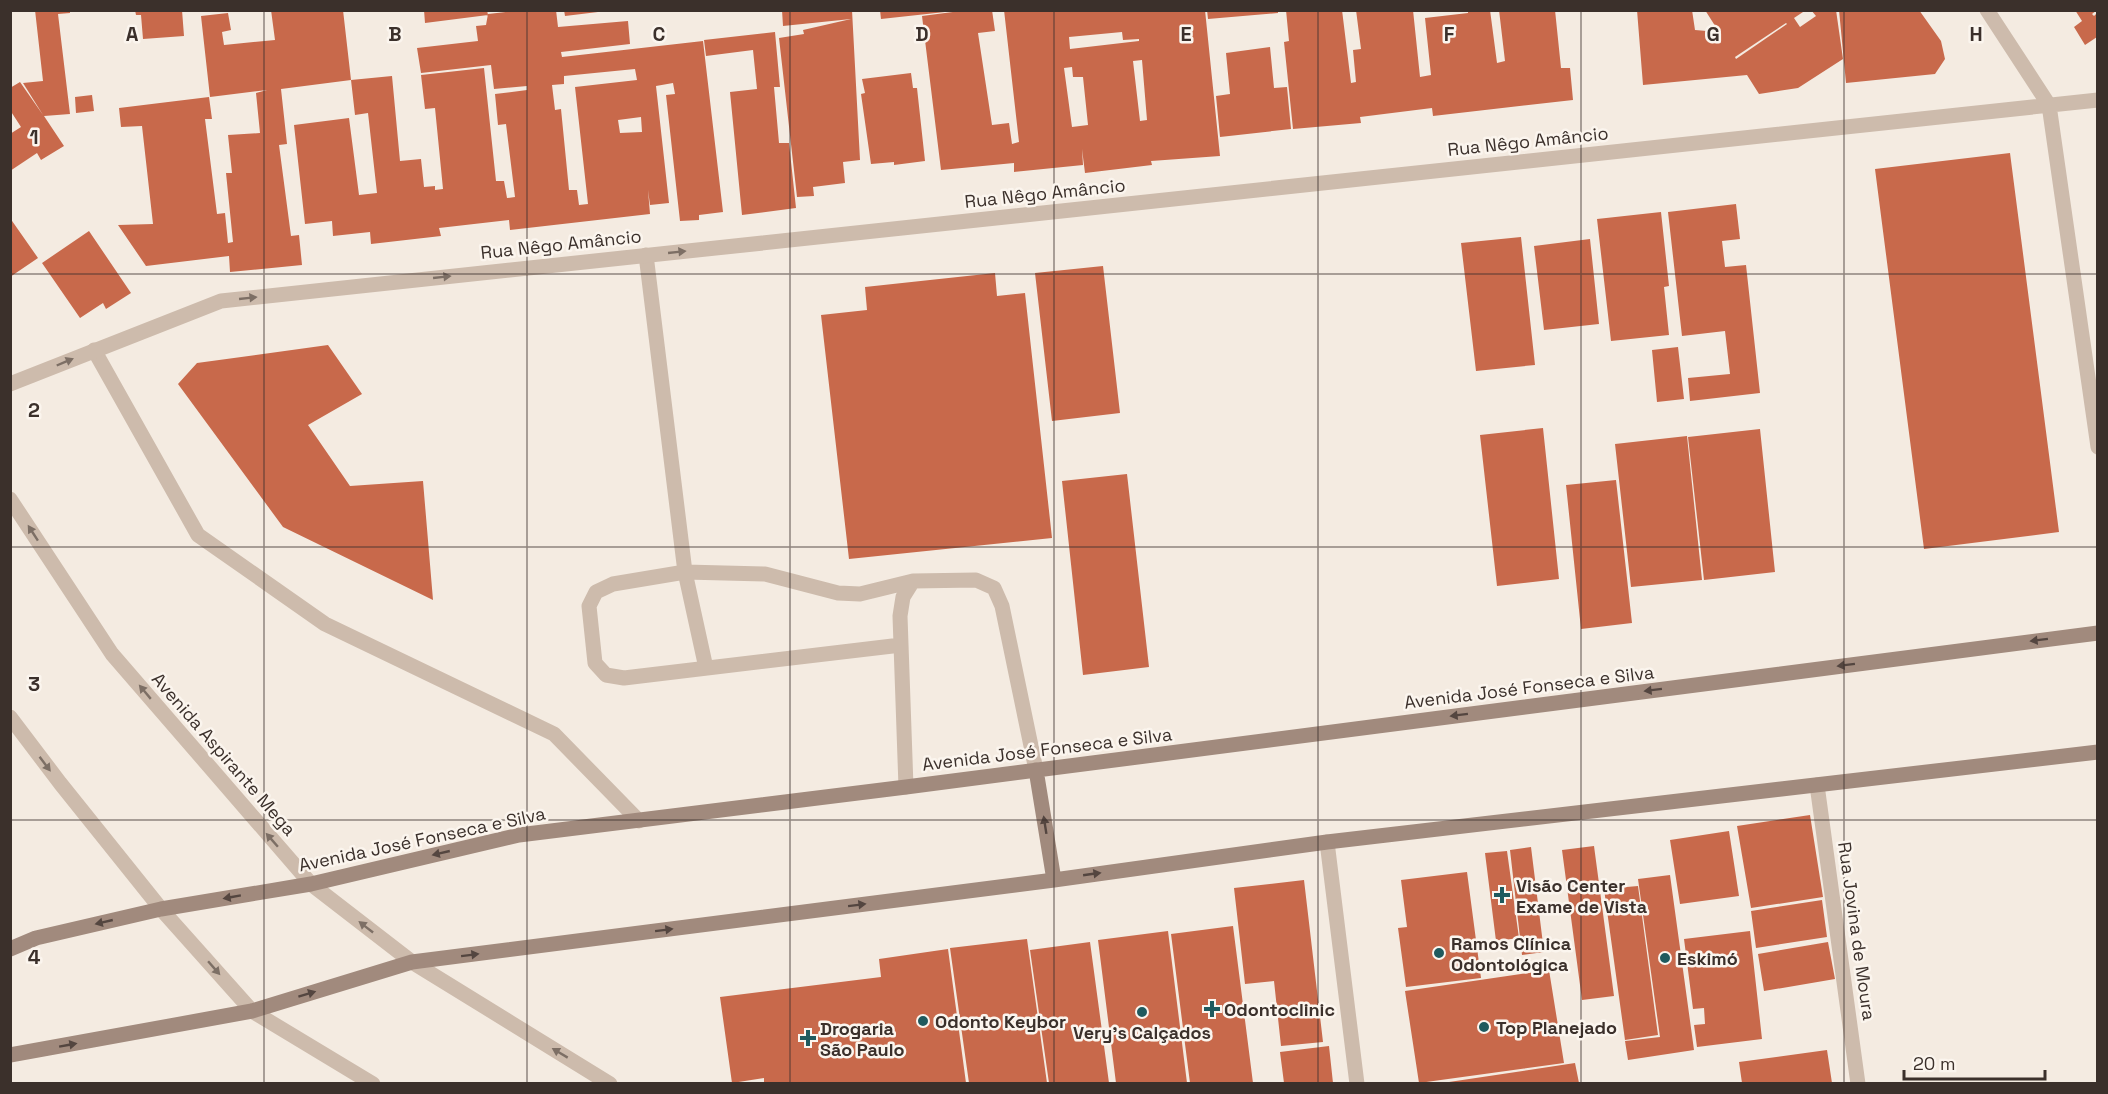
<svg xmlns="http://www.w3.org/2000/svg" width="2108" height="1094" viewBox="0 0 2108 1094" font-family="'Space Grotesk',sans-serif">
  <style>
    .building { fill: #c8694b; fill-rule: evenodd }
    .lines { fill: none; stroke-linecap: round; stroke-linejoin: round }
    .service { stroke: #cdbbac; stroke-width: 15 }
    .minor { stroke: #cdbbac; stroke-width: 15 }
    .tertiary { stroke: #cdbbac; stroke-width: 15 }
    .secondary { stroke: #a18a7d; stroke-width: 15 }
    .oneway { fill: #7d6f65 }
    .oneway2 { fill: #544640 }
    .grid { fill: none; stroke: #3b302b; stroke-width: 1.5; stroke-opacity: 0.55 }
    .poi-dot { fill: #1f5a5e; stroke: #fbf5ee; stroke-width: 2 }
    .labels { text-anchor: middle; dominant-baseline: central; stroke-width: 5; stroke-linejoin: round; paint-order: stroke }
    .street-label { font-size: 18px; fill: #3b302b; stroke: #fbf5ee }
    .poi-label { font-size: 18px; font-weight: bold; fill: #3b302b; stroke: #fbf5ee; text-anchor: start }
    .grid-label { font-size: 20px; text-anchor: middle; font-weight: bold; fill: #3b302b; stroke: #fbf5ee; stroke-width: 5; stroke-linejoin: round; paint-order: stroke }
  </style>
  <rect width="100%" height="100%" fill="#f4ebe1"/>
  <path class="building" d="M 35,10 L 70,10 L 70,13 L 58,14 L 70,114 L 44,116 L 64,146 L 41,160 L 37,153 L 10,171 L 10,134 L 21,127 L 10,110 L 10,88 L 20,82 L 43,115 L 23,83 L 43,81 Z
    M 135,10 L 182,10 L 184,36 L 143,39 L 141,15 L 136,15 Z
    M 271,10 L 343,10 L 351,80 L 281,89 L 287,144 L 279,145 L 291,236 L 299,235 L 302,265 L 230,272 L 229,256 L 146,266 L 118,225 L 153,224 L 142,126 L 121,127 L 119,108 L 209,97 L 212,119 L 205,119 L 217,214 L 225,213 L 228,243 L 233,242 L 226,173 L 232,173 L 228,135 L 260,133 L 256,93 L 267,90 L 210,97 L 201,16 L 228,13 L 231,30 L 222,32 L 224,45 L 275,40 Z
    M 424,10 L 487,10 L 488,15 L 425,23 Z
    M 522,10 L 556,10 L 558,27 L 628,21 L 630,44 L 561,52 L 562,57 L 703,41 L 723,212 L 699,215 L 699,220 L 680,221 L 666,95 L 675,94 L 673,83 L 656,86 L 669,203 L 650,205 L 648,190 L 650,214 L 510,230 L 509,220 L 439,228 L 441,236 L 371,244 L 370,232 L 333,236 L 332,221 L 305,224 L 294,125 L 349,118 L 359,195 L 377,193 L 368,113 L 355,115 L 351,80 L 392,76 L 400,161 L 421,159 L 424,187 L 435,186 L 435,190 L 443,189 L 435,108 L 425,109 L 421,75 L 484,68 L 496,181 L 504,181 L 507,198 L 515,197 L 506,124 L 498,125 L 495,94 L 527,90 L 527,86 L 494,89 L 491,65 L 421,73 L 417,48 L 478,41 L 476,26 L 486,25 L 488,14 ZM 635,69 L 637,80 L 575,87 L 588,204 L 579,205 L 577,190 L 569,190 L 561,109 L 555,110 L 552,85 L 564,84 L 564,76 ZM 641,117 L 642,132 L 620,133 L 618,120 Z
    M 564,10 L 598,10 L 598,12 L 565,16 Z
    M 782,10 L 852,10 L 860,160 L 843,162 L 845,183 L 813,187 L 814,196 L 797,197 L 779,38 L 804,34 L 803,30 L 851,19 L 783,26 Z
    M 880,10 L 945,10 L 945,12 L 881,19 Z
    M 968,10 L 992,10 L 995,31 L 978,33 L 992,125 L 1009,123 L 1012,144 L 1019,142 L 1004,10 L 1205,10 L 1220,156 L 1151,161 L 1152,165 L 1085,173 L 1082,149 L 1083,165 L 1014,172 L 1014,163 L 941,170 L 922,16 ZM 1122,32 L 1123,40 L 1139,39 L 1139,41 L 1070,49 L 1069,37 ZM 1142,60 L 1147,120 L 1140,121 L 1133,61 ZM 1072,67 L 1073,77 L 1083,77 L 1088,125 L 1072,127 L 1064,68 Z
    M 1207,10 L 1278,10 L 1278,13 L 1208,19 Z
    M 1286,10 L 1342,10 L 1351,83 L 1356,82 L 1353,50 L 1361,49 L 1356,10 L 1413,10 L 1420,77 L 1431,75 L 1425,18 L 1468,13 L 1468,10 L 1490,10 L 1497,63 L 1505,61 L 1499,10 L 1555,10 L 1561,68 L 1570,68 L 1573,100 L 1433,116 L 1432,108 L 1360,117 L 1361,123 L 1293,129 L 1284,42 L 1289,41 Z
    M 1637,10 L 1692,10 L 1695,30 L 1719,32 L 1705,10 L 1806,10 L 1794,18 L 1800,27 L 1816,16 L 1811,10 L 1836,10 L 1843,59 L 1798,88 L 1759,94 L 1747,75 L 1643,85 ZM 1786,23 L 1787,24 L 1736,59 L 1735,57 Z
    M 1839,10 L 1919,10 L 1941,41 L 1945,59 L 1935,74 L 1846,83 Z
    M 2075,10 L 2097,10 L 2092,14 L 2094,16 L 2097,13 L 2097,37 L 2085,45 L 2074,27 L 2082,21 Z
    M 775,32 L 780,87 L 774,87 L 779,143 L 789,143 L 796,208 L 742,215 L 730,92 L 757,89 L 753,50 L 706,56 L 704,40 Z
    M 1270,47 L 1274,88 L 1287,87 L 1291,129 L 1220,137 L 1216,96 L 1230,94 L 1226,53 Z
    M 911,73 L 913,88 L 917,88 L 925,161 L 894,165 L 894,162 L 871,164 L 861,94 L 865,93 L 862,79 Z
    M 92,95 L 94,111 L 76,113 L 75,97 Z
    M 2010,153 L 2059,532 L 1924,549 L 1875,169 Z
    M 1736,204 L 1740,239 L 1722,241 L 1725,267 L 1746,265 L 1760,393 L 1690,401 L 1688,378 L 1730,374 L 1725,331 L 1682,336 L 1668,212 Z
    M 1661,212 L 1669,286 L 1664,287 L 1669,335 L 1611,341 L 1597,219 Z
    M 10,218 L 38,258 L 10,277 Z
    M 89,231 L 131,293 L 106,309 L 103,303 L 80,318 L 42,263 Z
    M 1521,237 L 1535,365 L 1476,371 L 1461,243 Z
    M 1590,239 L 1599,324 L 1544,330 L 1534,246 Z
    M 1103,266 L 1120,413 L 1052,421 L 1035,273 Z
    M 995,273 L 997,296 L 1025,293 L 1052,538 L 849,559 L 821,315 L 867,310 L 865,287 Z
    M 328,345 L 362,394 L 308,425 L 350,486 L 423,481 L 433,600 L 283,527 L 178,384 L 197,363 Z
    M 1678,347 L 1684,399 L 1657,402 L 1652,350 Z
    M 1543,428 L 1559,579 L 1497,586 L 1480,435 Z
    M 1760,429 L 1775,572 L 1704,580 L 1688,437 Z
    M 1687,436 L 1702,580 L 1631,587 L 1615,444 Z
    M 1127,474 L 1149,667 L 1083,675 L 1062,481 Z
    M 1616,480 L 1632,623 L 1581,629 L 1566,485 Z
    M 1810,815 L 1823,897 L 1751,908 L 1737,826 Z
    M 1729,831 L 1739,896 L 1680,904 L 1670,840 Z
    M 1594,846 L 1614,996 L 1582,1000 L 1562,850 Z
    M 1531,847 L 1544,952 L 1522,955 L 1510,850 Z
    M 1507,851 L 1519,938 L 1496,941 L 1485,853 Z
    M 1467,872 L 1481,978 L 1406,987 L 1398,928 L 1407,927 L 1401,880 Z
    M 1670,875 L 1694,1050 L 1628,1060 L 1625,1041 L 1660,1037 L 1638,879 Z
    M 1304,880 L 1323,1042 L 1281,1046 L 1274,981 L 1245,984 L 1234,888 Z
    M 1638,886 L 1658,1035 L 1625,1040 L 1604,889 Z
    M 1822,900 L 1827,937 L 1756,948 L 1751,911 Z
    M 1233,926 L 1253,1083 L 1190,1083 L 1171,934 Z
    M 1168,931 L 1187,1083 L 1116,1083 L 1098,940 Z
    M 1750,931 L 1762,1039 L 1697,1047 L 1694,1025 L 1705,1024 L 1704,1008 L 1693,1009 L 1684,939 Z
    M 1027,939 L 1047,1083 L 969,1083 L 950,948 Z
    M 1090,942 L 1109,1083 L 1049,1083 L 1030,950 Z
    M 1828,942 L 1835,979 L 1764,991 L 1758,954 Z
    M 948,949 L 966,1083 L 764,1083 L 764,1078 L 732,1083 L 720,997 L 881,977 L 879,959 Z
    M 1549,970 L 1564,1063 L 1419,1083 L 1405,991 Z
    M 1329,1046 L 1333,1083 L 1284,1083 L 1280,1052 Z
    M 1827,1050 L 1832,1083 L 1742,1083 L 1739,1062 Z
    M 1575,1063 L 1579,1083 L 1449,1083 L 1449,1082 Z"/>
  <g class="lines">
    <path class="service" d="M 646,255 L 685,572 L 706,668
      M 94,350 L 198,535 L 325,624 L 554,734 L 639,821
      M 901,645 L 624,678 L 606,675 L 595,663 L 589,606 L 596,592 L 613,584 L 685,572 L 765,574 L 838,593 L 860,594 L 913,581
      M 906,787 L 900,616 L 903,597 L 913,581 L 976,580 L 994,588 L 1002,606 L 1036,770"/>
    <path class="minor" d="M 1987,10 L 2049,105 L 2098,447
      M 10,384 L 221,301 L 2098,100
      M 1817,785 L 1858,1084
      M 1327,842 L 1357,1084"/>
    <path class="tertiary" d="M 10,499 L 112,654 L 311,884 L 412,962 L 610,1084
      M 10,717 L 60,783 L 161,909 L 252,1011 L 373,1084"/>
    <path class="secondary" d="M 1036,770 L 1054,880
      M 10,949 L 36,938 L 161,909 L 311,884 L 519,835 L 906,787 L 2098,633
      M 10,1055 L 252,1011 L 412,962 L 1054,880 L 1327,842 L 2098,752"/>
  </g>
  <defs><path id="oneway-solid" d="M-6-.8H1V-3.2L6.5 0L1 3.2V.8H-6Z" transform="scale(1.5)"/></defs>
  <g class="oneway">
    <use href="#oneway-solid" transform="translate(677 252) rotate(-6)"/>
    <use href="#oneway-solid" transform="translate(442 277) rotate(-6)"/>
    <use href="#oneway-solid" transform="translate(248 298) rotate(-6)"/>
    <use href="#oneway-solid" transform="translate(65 362) rotate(-23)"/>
    <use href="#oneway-solid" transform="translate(33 533) rotate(-123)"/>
    <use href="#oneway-solid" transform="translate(145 692) rotate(-130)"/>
    <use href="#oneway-solid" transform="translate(45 764) rotate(53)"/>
    <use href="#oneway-solid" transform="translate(272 840) rotate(-131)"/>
    <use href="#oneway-solid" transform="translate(366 927) rotate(-142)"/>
    <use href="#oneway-solid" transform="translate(214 968) rotate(49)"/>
    <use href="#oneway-solid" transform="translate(560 1053) rotate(-149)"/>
  </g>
  <g class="oneway2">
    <use href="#oneway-solid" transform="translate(2039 640) rotate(173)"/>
    <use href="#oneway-solid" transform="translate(1846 665) rotate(173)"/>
    <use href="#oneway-solid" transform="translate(1653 690) rotate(173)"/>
    <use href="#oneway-solid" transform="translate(1459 715) rotate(173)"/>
    <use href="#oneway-solid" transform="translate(1045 825) rotate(-99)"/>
    <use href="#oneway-solid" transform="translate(441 853) rotate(167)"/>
    <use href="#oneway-solid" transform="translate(1092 874) rotate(-8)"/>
    <use href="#oneway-solid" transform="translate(232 897) rotate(170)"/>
    <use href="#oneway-solid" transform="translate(857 905) rotate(-7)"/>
    <use href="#oneway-solid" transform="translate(104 922) rotate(167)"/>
    <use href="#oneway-solid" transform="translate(664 930) rotate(-7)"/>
    <use href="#oneway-solid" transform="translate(470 955) rotate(-7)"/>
    <use href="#oneway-solid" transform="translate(307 994) rotate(-17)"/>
    <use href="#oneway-solid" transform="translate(68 1045) rotate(-10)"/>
  </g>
  <path class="grid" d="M 264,10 L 264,1084M 527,10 L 527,1084M 790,10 L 790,1084M 1054,10 L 1054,1084M 1318,10 L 1318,1084M 1581,10 L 1581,1084M 1844,10 L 1844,1084M 10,274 L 2098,274M 10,547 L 2098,547M 10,820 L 2098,820"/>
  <g class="poi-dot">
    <path d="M1499 886h6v6h6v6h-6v6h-6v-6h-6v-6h6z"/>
    <circle cx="1439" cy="953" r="6"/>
    <circle cx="1665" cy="958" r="6"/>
    <path d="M1209 1000h6v6h6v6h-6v6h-6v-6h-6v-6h6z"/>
    <circle cx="1142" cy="1012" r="6"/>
    <circle cx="923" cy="1021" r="6"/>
    <circle cx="1484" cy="1027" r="6"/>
    <path d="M805 1029h6v6h6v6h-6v6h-6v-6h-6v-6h6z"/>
  </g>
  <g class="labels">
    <g class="street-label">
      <text transform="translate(1528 141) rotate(-6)">Rua Nêgo Amâncio</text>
      <text transform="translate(1045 193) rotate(-6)">Rua Nêgo Amâncio</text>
      <text transform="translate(561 244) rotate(-6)">Rua Nêgo Amâncio</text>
      <text transform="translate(1529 687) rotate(-7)">Avenida José Fonseca e Silva</text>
      <text transform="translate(1047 749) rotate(-7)">Avenida José Fonseca e Silva</text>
      <text transform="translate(224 754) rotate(49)">Avenida Aspirante Mega</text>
      <text transform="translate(422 839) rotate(-12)">Avenida José Fonseca e Silva</text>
      <text transform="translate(1857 931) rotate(82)">Rua Jovina de Moura</text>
    </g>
    <g class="poi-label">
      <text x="1516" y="885">Visão Center<tspan x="1516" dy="21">Exame de Vista</tspan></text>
      <text x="1451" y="943">Ramos Clínica<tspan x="1451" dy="21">Odontológica</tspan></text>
      <text x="1677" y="958">Eskimó</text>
      <text x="1224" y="1009">Odontoclinic</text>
      <text x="935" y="1021">Odonto Keybor</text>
      <text x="1496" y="1027">Top Planejado</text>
      <text x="820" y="1028">Drogaria<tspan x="820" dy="21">São Paulo</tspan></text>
      <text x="1142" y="1032" text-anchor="middle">Very's Calçados</text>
    </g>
  </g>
  <g class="grid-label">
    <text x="132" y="41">A</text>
    <text x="395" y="41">B</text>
    <text x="659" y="41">C</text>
    <text x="922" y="41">D</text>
    <text x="1186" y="41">E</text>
    <text x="1449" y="41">F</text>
    <text x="1713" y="41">G</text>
    <text x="1976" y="41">H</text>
    <text x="34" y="144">1</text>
    <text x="34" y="417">2</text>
    <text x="34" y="691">3</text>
    <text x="34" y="964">4</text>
  </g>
  <rect width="2108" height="1094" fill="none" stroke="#3b302b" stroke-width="24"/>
  <path d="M1904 1070v9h141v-9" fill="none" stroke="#3b302b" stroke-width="3"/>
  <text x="1913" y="1070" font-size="18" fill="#3b302b" stroke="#fbf5ee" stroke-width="4.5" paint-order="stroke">20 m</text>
</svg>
